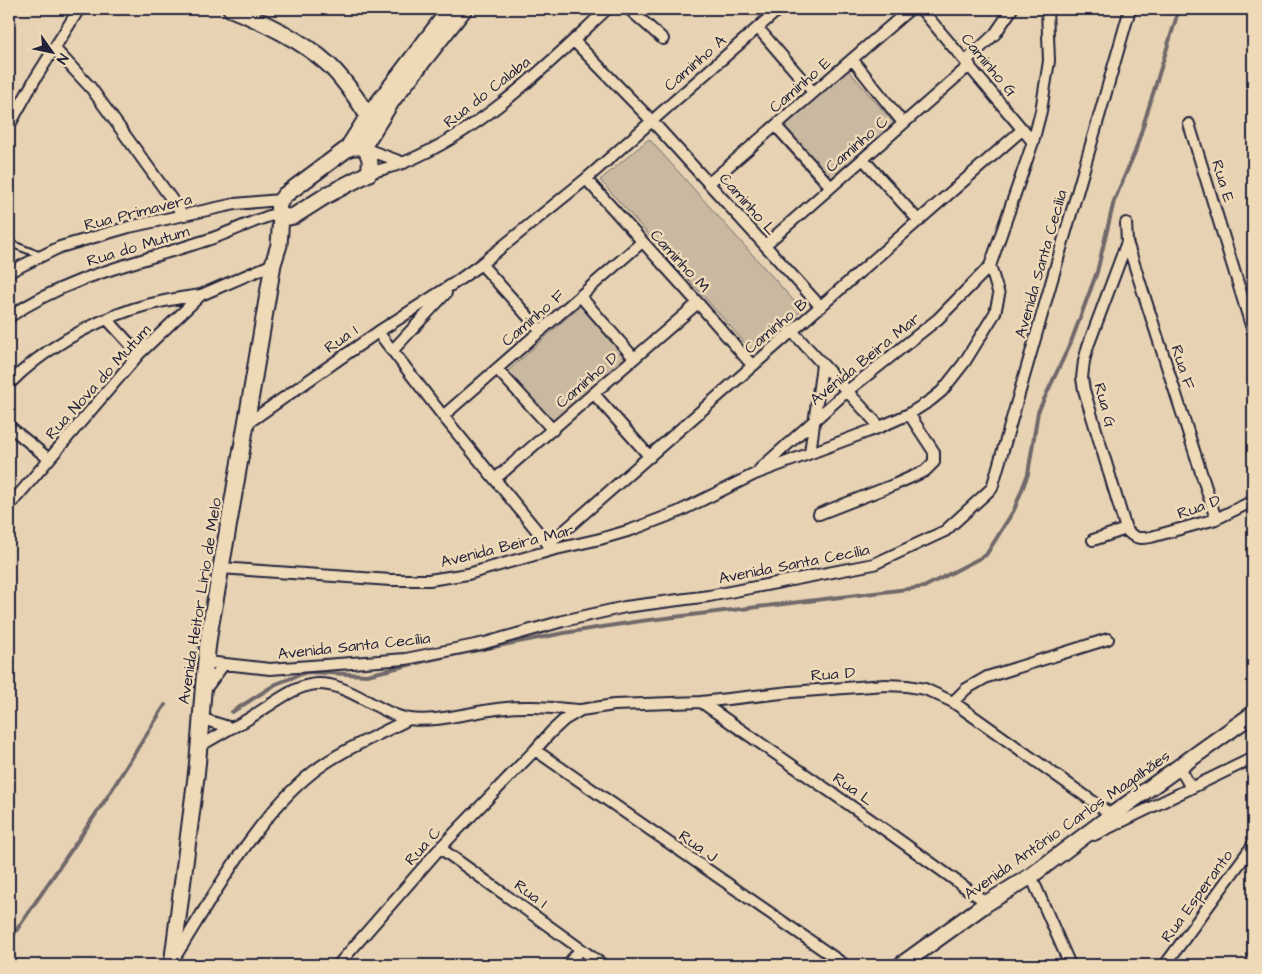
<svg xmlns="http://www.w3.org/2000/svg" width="1262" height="974" viewBox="0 0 1262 974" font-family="'Architects Daughter',sans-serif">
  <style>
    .green { fill: #c9b9a1; stroke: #766e6e }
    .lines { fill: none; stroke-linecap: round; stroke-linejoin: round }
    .stream { stroke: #70686a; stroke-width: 4 }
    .lane-casing { stroke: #22223b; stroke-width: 9 }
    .street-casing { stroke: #22223b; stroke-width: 14 }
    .secondary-casing { stroke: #22223b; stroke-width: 19 }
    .lane { stroke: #efdab8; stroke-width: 5 }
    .street { stroke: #efdab8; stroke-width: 10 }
    .secondary { stroke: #efdab8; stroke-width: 15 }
    .labels { text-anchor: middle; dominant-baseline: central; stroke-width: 5; stroke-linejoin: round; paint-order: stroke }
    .street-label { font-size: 16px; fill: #22223b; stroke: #efdab8 }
  </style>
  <rect width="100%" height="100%" fill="#e7d3b3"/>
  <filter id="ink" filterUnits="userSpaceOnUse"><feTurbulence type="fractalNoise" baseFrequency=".02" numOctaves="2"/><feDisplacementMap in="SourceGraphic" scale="10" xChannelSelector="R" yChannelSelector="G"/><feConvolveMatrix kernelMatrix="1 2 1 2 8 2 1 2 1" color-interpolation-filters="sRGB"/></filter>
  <g filter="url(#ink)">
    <path class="green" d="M 848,70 L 894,123 L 821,187 L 775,135 Z
      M 649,139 L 802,310 L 753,352 L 600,180 Z
      M 580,306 L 626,359 L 554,423 L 508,371 Z"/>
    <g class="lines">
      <path class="stream" d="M 232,712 L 276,684 L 307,672 L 367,675 L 438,658 L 564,633 L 641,621 L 924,587 L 986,555 L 1014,510 L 1028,474 L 1038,412 L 1071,342 L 1097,272 L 1114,201 L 1135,152 L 1179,9
        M 9,941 L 106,799 L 165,705"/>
      <g class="lane-casing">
        <path id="lane" d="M 9,243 L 40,255"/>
      </g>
      <g class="street-casing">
        <path id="street" d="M 629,9 L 663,39
          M 921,9 L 1033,142
          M 758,28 L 813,92
          M 574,41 L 652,121 L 821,307
          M 54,48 L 91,88 L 183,215
          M 852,59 L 903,123
          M 966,61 L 995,34 L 1012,9
          M 1189,124 L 1253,332
          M 9,126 L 35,79 L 79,9
          M 776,126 L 831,187
          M 366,149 L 404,163
          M 863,159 L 919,221
          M 369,173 C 381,169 394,167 405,162 C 483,130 547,65 607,9
          M 586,179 L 698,303 L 752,365
          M 709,183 L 910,9
          M 1126,223 L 1127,242 L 1216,519
          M 1127,242 L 1088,346 L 1084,361 L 1082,378 L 1084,390 L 1126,529 C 1133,539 1141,539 1151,537 L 1216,519 L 1253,501
          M 765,245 L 970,65
          M 481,264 L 541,331
          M 9,272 L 60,247 L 129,227 L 235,204 L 280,200
          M 581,297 L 634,358
          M 9,317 C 72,275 133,264 204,241 C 230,233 253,220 279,213
          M 107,319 L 139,354
          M 792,331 L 880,427
          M 378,332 L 443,416 L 552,549
          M 392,351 L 446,293
          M 497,369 L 553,430
          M 9,384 C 42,350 88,324 133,309 C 155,302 178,298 201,295
          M 594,394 L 650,457
          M 443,416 L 642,242
          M 245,425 L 378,332 L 456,282 L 481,264 L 586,179 L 779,9
          M 9,426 L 49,459
          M 810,453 L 822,365
          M 760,469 L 846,392 L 938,319 L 990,266 L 1033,142 L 1041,111 L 1049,61 L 1047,9
          M 495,479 L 698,303
          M 9,506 L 139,354 L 201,295 L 273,264
          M 819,514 L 896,484 L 925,471 L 934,462 L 934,452 L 909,414
          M 1093,540 L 1126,529
          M 548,545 L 1023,129
          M 221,568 L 391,580 L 429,580 L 468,574 L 552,550 L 600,539 L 631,530 L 678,512 L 755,474 L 880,427 L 909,414 L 931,400 L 942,391 L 964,363 L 995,313 L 999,295 L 990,266
          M 207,662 L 270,669 L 406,659 L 485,643 L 563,621 L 625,607 L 709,596 L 874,564 L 945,531 L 992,488 L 1130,9
          M 204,691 L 224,664
          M 701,702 L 874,822 L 987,903
          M 953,702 L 966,689 L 987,677 L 1108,639
          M 200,718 L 231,728 C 256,718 286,689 310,685 C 345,678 377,714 410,719 C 434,723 471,712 497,709 C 525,705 552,708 580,710
          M 200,746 L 231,728
          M 535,750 L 845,965
          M 1179,766 L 1191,788
          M 1094,835 L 1253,758
          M 440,848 L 603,965
          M 1031,876 L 1070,965
          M 175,957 C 214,895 256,817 313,772 C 341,750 377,736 409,719
          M 338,965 L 440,848 L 535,750 L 551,732 L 564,720 L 581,710 L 614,705 L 701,702 L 791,692 L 885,685 L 907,686 L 925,689 L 953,702 L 1112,815
          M 567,965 L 581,949
          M 1165,965 L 1253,845"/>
      </g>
      <g class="secondary-casing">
        <path id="secondary" d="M 231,9 C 262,21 303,41 328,64 C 344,79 356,97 368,116
          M 353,147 L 363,147 C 371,154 371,163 369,173 L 327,195 L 294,216 L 289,217 L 281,216 C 276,208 279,202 285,195 L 347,149 Z
          M 363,147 L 393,99 L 464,9
          M 347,149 L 368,116 L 450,9
          M 172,965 L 196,777 C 202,726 202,674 211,623 C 233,503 253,384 273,264 L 279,245 L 281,216
          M 901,965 L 987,903 L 1031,876 L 1112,815 L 1253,714"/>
      </g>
      <use href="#lane" class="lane"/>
      <use href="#street" class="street"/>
      <use href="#secondary" class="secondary"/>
    </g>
  </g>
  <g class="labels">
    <g class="street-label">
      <text transform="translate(695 63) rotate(-41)">Caminho A</text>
      <text transform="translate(989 65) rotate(50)">Caminho G</text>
      <text transform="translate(800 85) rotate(-41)">Caminho E</text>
      <text transform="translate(487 92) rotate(-38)">Rua do Calaba</text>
      <text transform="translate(857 144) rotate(-41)">Caminho C</text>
      <text transform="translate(1223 181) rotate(73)">Rua E</text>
      <text transform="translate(748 204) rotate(48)">Caminho L</text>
      <text transform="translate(138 212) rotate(-14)">Rua Primavera</text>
      <text transform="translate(138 246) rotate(-17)">Rua do Mutum</text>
      <text transform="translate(680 261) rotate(47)">Caminho M</text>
      <text transform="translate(1041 264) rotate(-74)">Avenida Santa Cecília</text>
      <text transform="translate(533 318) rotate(-41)">Caminho F</text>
      <text transform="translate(776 326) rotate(-40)">Caminho B</text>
      <text transform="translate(341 339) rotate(-35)">Rua 1</text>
      <text transform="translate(865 359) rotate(-39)">Avenida Beira Mar</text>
      <text transform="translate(1183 367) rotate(72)">Rua F</text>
      <text transform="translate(587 380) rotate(-41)">Caminho D</text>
      <text transform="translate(98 382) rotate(-48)">Rua Nova do Mutum</text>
      <text transform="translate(1105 405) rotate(75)">Rua G</text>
      <text transform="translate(1199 507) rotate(-19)">Rua D</text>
      <text transform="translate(507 546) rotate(-14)">Avenida Beira Mar</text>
      <text transform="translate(794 564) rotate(-11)">Avenida Santa Cecília</text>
      <text transform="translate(200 601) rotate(-81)">Avenida Heitor Lírio de Melo</text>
      <text transform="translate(354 646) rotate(-6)">Avenida Santa Cecília</text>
      <text transform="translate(833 674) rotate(-4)">Rua D</text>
      <text transform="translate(853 789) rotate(35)">Rua L</text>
      <text transform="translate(1067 825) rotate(-35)">Avenida Antônio Carlos Magalhães</text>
      <text transform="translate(423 846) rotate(-48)">Rua C</text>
      <text transform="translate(698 846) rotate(35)">Rua J</text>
      <text transform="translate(531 894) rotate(36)">Rua I</text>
      <text transform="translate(1197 896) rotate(-54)">Rua Esperanto</text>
    </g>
  </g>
  <rect width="1262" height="974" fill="none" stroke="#efdab8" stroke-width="30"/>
  <rect x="15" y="15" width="1232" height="944" fill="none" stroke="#22223b" stroke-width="2" filter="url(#ink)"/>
  <g transform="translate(52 52) rotate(123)" stroke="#efdab8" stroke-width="4" paint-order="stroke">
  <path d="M0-4L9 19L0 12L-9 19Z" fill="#22223b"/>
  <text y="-8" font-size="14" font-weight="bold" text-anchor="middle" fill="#22223b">N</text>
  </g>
</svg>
